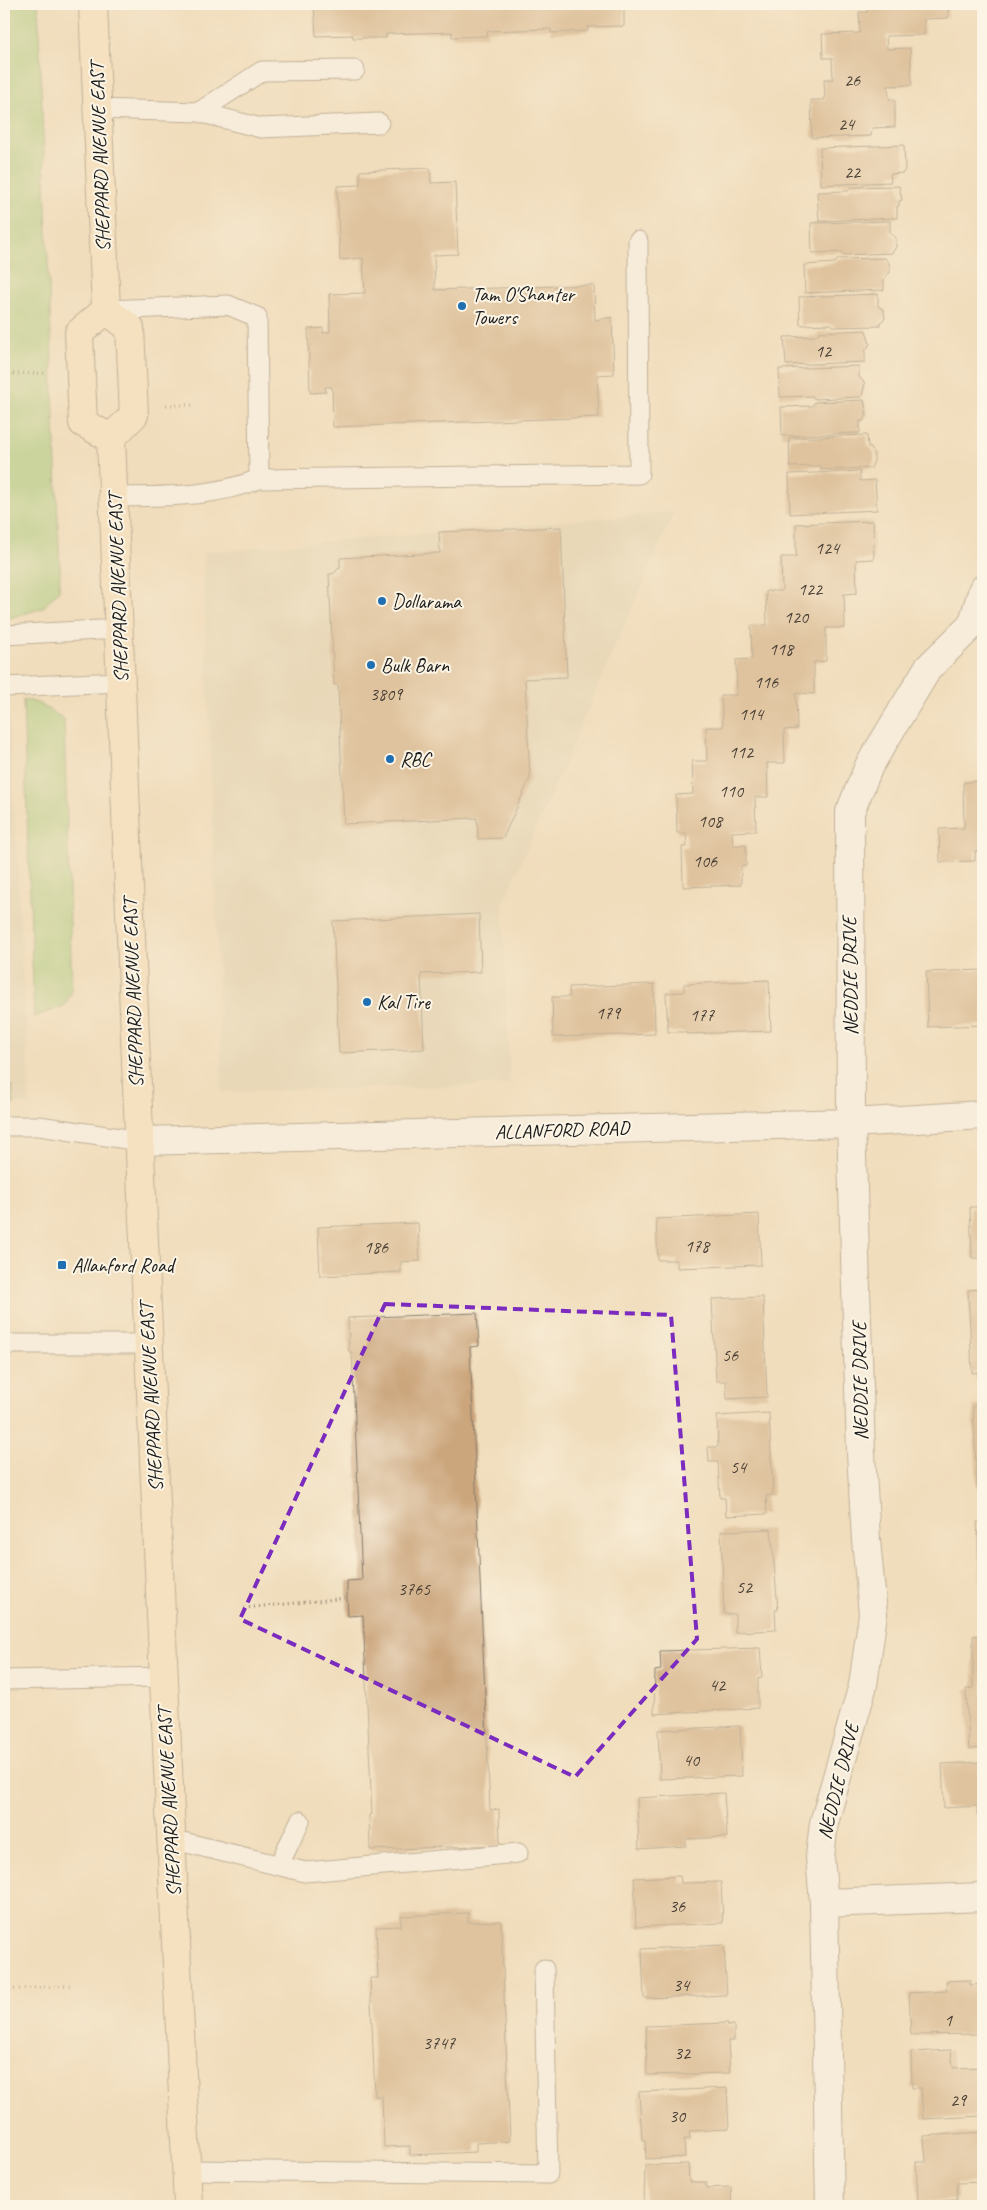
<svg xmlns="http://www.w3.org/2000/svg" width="987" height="2210" viewBox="0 0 987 2210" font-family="Caveat,sans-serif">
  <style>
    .built { fill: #ded2b4 }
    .grass { fill: #9fcb79; stroke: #5e744a }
    .building { fill: #cba57b }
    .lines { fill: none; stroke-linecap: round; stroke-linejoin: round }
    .lane-casing { stroke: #867c6c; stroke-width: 21 }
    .street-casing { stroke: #867c6c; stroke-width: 30 }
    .secondary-casing { stroke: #867c6c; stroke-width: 30 }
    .path { stroke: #867c6c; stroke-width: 3; stroke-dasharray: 1 4; stroke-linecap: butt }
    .lane { stroke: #fff; stroke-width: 19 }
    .street { stroke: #fff; stroke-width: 28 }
    .secondary { stroke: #fbe6c3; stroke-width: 28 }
    .marked { fill: none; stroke: #7b2cbf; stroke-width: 4; stroke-dasharray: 10 6; stroke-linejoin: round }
    .poi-dot { fill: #1f6fb2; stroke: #fcf5e5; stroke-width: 2 }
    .labels { text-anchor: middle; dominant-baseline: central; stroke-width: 4; stroke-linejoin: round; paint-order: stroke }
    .number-label { font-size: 18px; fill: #483e34 }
    .street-label { font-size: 20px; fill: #1c1c1c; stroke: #fcf5e5 }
    .poi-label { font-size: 20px; fill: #1c1c1c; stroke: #fcf5e5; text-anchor: start }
  </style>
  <rect width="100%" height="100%" fill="#fcf5e5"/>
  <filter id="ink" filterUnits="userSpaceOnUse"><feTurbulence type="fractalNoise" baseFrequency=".02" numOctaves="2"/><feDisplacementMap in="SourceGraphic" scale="10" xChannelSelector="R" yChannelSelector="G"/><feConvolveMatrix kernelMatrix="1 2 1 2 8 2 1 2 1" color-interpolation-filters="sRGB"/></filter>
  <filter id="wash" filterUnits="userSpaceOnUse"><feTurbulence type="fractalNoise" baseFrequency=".0096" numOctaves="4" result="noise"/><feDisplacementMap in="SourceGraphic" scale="20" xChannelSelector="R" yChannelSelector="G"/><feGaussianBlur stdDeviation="1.12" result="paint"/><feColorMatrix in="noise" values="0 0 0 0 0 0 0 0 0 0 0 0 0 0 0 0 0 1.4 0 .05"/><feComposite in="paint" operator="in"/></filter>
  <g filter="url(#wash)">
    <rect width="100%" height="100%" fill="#f0ddbc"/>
    <path class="built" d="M 674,512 L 503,904 L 510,1085 L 222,1092 L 203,552 Z
      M 4,624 L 30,1104 L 4,1105 Z"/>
    <path class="grass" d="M 4,4 L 38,4 L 60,570 L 59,590 L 43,608 L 4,620 Z
      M 23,699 L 38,703 L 64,719 L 72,991 L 64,1006 L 34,1017 Z
      M 12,1086 L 14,1104 L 4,1105 L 4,1087 Z"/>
    <g id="blocks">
      <path class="building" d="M 314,4 L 624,4 L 624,26 L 587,27 L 588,31 L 551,33 L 551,29 L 487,31 L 488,36 L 452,37 L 452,32 L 386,34 L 386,38 L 353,38 L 353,35 L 316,36 Z
        M 867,4 L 948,4 L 948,18 L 924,19 L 924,35 L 886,36 L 887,49 L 910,48 L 912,85 L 888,86 L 889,99 L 895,99 L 895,127 L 872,128 L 871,136 L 812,138 L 811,100 L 825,100 L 824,79 L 833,79 L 832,58 L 823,58 L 822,34 L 860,33 L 859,12 L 867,12 Z
        M 904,145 L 905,169 L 903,173 L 890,174 L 891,182 L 821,185 L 820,148 Z
        M 430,168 L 431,183 L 455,182 L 458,254 L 434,255 L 435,290 L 594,285 L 595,320 L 612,317 L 614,374 L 597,375 L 599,417 L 333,427 L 332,387 L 325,387 L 326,392 L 310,393 L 308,329 L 323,328 L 323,333 L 330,332 L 329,294 L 365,293 L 363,258 L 340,260 L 337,186 L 360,185 L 360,171 Z
        M 899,186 L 902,200 L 899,201 L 899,206 L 897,206 L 897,218 L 819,221 L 817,192 L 848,191 L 851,187 Z
        M 890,221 L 890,233 L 896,238 L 896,247 L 892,253 L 843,255 L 842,252 L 812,253 L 811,223 Z
        M 885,258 L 889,263 L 890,272 L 884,279 L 884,290 L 805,293 L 804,265 L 835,263 L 838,259 Z
        M 878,294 L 878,306 L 884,310 L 885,319 L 880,322 L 880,326 L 835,327 L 831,324 L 800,325 L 799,297 Z
        M 866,330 L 870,344 L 865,351 L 865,362 L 786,365 L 784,337 L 816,336 L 819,332 Z
        M 859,366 L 859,377 L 865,383 L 862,397 L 815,399 L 812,396 L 780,397 L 779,369 Z
        M 864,400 L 867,415 L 863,421 L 860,421 L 860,433 L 782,436 L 781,407 L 812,406 L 815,402 Z
        M 867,435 L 868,447 L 870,447 L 874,453 L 874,461 L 871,468 L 821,470 L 821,466 L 790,467 L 789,438 Z
        M 860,471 L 860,481 L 875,480 L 877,510 L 790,514 L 789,474 Z
        M 873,521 L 874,559 L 856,560 L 857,593 L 844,594 L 845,628 L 826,628 L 826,661 L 814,662 L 814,694 L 796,693 L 797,729 L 784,730 L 785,763 L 767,763 L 768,797 L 755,797 L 756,831 L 732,832 L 733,845 L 746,845 L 746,866 L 741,866 L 741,885 L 683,887 L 682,847 L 687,847 L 686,833 L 677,833 L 676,795 L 693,794 L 692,761 L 707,761 L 706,727 L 723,727 L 721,695 L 737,695 L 736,660 L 752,659 L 751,626 L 767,625 L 766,591 L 782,591 L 781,557 L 796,557 L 796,524 Z
        M 561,527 L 567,677 L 525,679 L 530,778 L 503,838 L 478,839 L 477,818 L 344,824 L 338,685 L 334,685 L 329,574 L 333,574 L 340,567 L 340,558 L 440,553 L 439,532 Z
        M 983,780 L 983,850 L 975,851 L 975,861 L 940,862 L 939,829 L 964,828 L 963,783 Z
        M 479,914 L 481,972 L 421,974 L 424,1049 L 339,1053 L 333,921 Z
        M 983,970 L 983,1025 L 928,1027 L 926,972 Z
        M 769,980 L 771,1031 L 686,1034 L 686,1032 L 668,1032 L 666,993 L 684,992 L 684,984 Z
        M 654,984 L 655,1034 L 553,1037 L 552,997 L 570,997 L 569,987 Z
        M 970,1207 L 983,1207 L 983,1258 L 972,1258 Z
        M 759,1214 L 761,1265 L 677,1268 L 677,1260 L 658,1260 L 656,1219 Z
        M 418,1223 L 420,1261 L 401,1262 L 401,1272 L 320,1276 L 318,1227 Z
        M 983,1289 L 983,1391 L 978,1391 L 977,1372 L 972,1373 L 968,1290 Z
        M 763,1297 L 767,1397 L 727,1399 L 726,1381 L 716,1381 L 712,1299 Z
        M 477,1313 L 479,1346 L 470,1347 L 490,1810 L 499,1809 L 500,1845 L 370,1850 L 369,1815 L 372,1814 L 363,1615 L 348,1616 L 347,1598 L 347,1581 L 362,1580 L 352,1352 L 349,1352 L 348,1318 Z
        M 983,1405 L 983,1505 L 980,1505 L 980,1487 L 977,1487 L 973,1406 Z
        M 769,1413 L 773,1495 L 766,1496 L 767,1514 L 726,1516 L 725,1498 L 720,1498 L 718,1462 L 709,1462 L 708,1447 L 718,1447 L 717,1416 Z
        M 977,1522 L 983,1522 L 983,1618 L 982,1618 Z
        M 771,1529 L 778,1610 L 775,1610 L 776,1630 L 735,1632 L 735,1614 L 724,1614 L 721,1531 Z
        M 983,1635 L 983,1748 L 969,1749 L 966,1689 L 973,1688 L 973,1636 Z
        M 760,1648 L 762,1677 L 758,1678 L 758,1708 L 654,1714 L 655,1671 L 661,1670 L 660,1651 Z
        M 740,1726 L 742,1776 L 660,1779 L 658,1730 Z
        M 983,1762 L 983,1815 L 977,1816 L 977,1806 L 944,1808 L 942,1764 Z
        M 724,1793 L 727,1837 L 686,1839 L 686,1846 L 639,1849 L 637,1798 Z
        M 680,1876 L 681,1883 L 721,1882 L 723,1923 L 636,1927 L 634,1878 Z
        M 468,1913 L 468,1922 L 501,1921 L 510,2141 L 476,2143 L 476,2152 L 410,2155 L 410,2146 L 384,2147 L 382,2096 L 375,2096 L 370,1978 L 378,1978 L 376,1927 L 401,1926 L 401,1916 Z
        M 724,1945 L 727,1995 L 644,1998 L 642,1949 Z
        M 970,1980 L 970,1985 L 983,1984 L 983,2034 L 911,2035 L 909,1993 L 947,1991 L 946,1981 Z
        M 728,2023 L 728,2026 L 734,2025 L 734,2041 L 728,2041 L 730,2073 L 647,2075 L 646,2026 Z
        M 951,2050 L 953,2068 L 983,2067 L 983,2116 L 923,2119 L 921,2088 L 912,2088 L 911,2052 Z
        M 727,2088 L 729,2129 L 689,2131 L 690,2139 L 684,2139 L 685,2157 L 646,2159 L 645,2140 L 642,2140 L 639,2092 Z
        M 983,2132 L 983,2182 L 957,2183 L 957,2200 L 918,2202 L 916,2162 L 926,2162 L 924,2136 Z
        M 688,2164 L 689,2182 L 706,2182 L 706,2188 L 731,2187 L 732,2206 L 644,2206 L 645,2165 Z"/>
    </g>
  </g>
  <g filter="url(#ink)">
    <use href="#blocks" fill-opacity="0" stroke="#867c6c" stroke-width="1"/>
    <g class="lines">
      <g class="lane-casing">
        <path id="lane" d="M 98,109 L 199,112 L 261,128 L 379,123
          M 199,112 L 262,71 L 355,70
          M 106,310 L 228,305 L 257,317 L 259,479
          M 114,497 C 164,496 212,498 259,479 L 639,474 L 638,241
          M 4,635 L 119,629
          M 4,687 L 121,682
          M 4,1126 L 39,1126 L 140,1141
          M 4,1344 L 149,1344
          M 4,1680 L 164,1677
          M 171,1839 L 305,1872 L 518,1853
          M 279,1865 L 300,1821
          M 186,2170 L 548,2174 L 544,1969"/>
      </g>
      <g class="street-casing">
        <path id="street" d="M 140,1141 L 851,1123 L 983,1115
          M 824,1903 L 983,1897
          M 830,2206 L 824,1903 L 820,1857 L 824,1823 L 863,1685 L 873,1614 L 866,1540 L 861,1453 L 851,1123 L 850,812 L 869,766 L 928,668 L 972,625 L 983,589"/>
      </g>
      <g class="secondary-casing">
        <path id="secondary" d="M 93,4 L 106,310
          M 106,310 L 130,328 L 134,415 L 111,438 L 137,1087 L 188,2206
          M 106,310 L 79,333 L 83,423 L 111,438"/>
      </g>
      <path class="path" d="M 8,374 L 47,373
        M 166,405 L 194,405
        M 244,1608 L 347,1598
        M 4,1990 L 72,1985"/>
      <use href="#lane" class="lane"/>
      <use href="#street" class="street"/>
      <use href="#secondary" class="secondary"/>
    </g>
  </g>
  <path d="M0 0H987V2210H0ZM 385,1304 L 671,1315 L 697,1639 L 575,1777 L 240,1619 Z" fill="#f0ddbc" fill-opacity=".55" fill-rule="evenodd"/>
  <path class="marked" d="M 385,1304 L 671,1315 L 697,1639 L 575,1777 L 240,1619 Z"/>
  <g class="poi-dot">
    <circle cx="462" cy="306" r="5"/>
    <circle cx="382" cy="601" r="5"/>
    <circle cx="371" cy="665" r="5"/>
    <circle cx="390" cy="759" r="5"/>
    <circle cx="367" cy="1002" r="5"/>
    <rect x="57" y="1260" width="10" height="10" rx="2.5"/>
  </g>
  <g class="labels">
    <g class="number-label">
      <text x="852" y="80">26</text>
      <text x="846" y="124">24</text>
      <text x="852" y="172">22</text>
      <text x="823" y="351">12</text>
      <text x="827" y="548">124</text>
      <text x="810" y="589">122</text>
      <text x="796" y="617">120</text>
      <text x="781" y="649">118</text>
      <text x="766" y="682">116</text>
      <text x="386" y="694">3809</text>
      <text x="751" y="714">114</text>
      <text x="741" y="752">112</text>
      <text x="731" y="791">110</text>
      <text x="710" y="821">108</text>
      <text x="705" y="861">106</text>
      <text x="608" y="1013">179</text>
      <text x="702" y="1015">177</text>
      <text x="697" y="1246">178</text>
      <text x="376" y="1247">186</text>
      <text x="730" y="1355">56</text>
      <text x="738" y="1467">54</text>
      <text x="744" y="1587">52</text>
      <text x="414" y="1589">3765</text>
      <text x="717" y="1685">42</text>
      <text x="691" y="1760">40</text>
      <text x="677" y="1906">36</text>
      <text x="681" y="1985">34</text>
      <text x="948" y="2020">1</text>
      <text x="439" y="2043">3747</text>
      <text x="682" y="2053">32</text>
      <text x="958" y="2100">29</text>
      <text x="677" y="2116">30</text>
    </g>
    <g class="street-label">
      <text transform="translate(100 157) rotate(-92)">SHEPPARD AVENUE EAST</text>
      <text transform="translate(118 588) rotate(-92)">SHEPPARD AVENUE EAST</text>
      <text transform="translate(850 976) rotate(-91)">NEDDIE DRIVE</text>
      <text transform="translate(133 993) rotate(-92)">SHEPPARD AVENUE EAST</text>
      <text transform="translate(562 1130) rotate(-2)">ALLANFORD ROAD</text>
      <text transform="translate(860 1381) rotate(-91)">NEDDIE DRIVE</text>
      <text transform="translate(151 1397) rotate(-93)">SHEPPARD AVENUE EAST</text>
      <text transform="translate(838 1781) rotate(-76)">NEDDIE DRIVE</text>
      <text transform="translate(169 1802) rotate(-93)">SHEPPARD AVENUE EAST</text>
    </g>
    <g class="poi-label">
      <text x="472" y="294">Tam O'Shanter<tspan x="472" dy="23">Towers</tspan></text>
      <text x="392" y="601">Dollarama</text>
      <text x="381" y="665">Bulk Barn</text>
      <text x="400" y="759">RBC</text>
      <text x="377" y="1002">Kal Tire</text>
      <text x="72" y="1265">Allanford Road</text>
    </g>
  </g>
  <rect width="987" height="2210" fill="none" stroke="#fcf5e5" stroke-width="20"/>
</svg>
